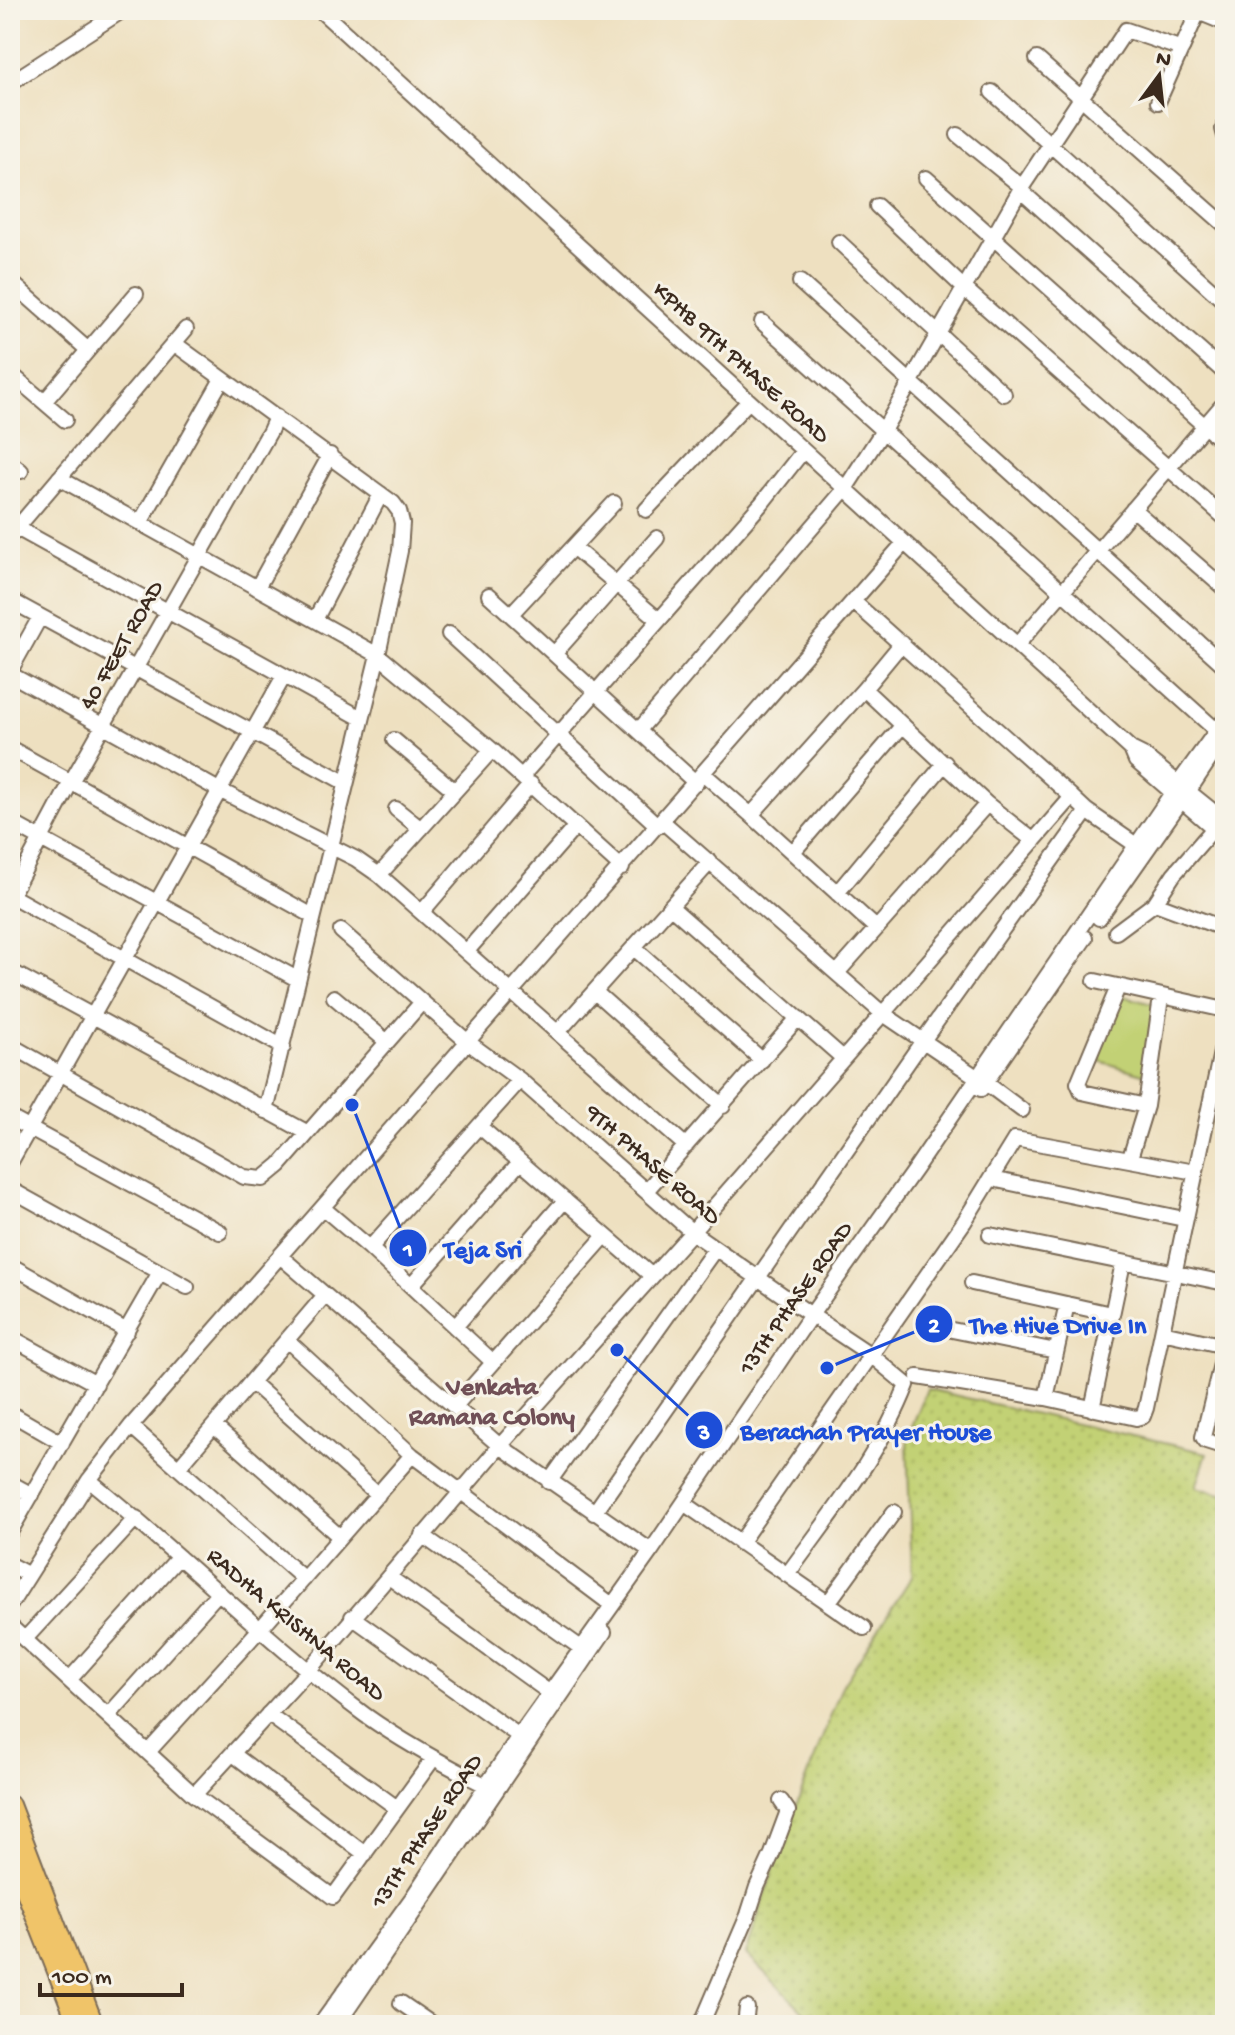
<svg xmlns="http://www.w3.org/2000/svg" width="1235" height="2035" viewBox="0 0 1235 2035" font-family="'Gochi Hand',sans-serif">
  <style>
    .grass { fill: url(#grass-dots); stroke: #7e7e49; stroke-width: 2 }
    .park { fill: #c2d174; stroke: #7e7e49; stroke-width: 2 }
    .lines { fill: none; stroke-linecap: round; stroke-linejoin: round }
    .minor-casing { stroke: #7a6a57; stroke-width: 18 }
    .major-casing { stroke: #7a6a57; stroke-width: 22 }
    .minor { stroke: #fff; stroke-width: 14 }
    .major { stroke: #f0c469; stroke-width: 18 }
    .labels { text-anchor: middle; dominant-baseline: central; stroke-width: 6; stroke-linejoin: round; paint-order: stroke }
    .street-label { font-size: 24px; fill: #3b2a1e; stroke: #f7f3e8 }
    .neighbourhood-label { font-size: 26px; font-weight: bold; fill: #704f56; stroke: #f7f3e8 }
    .leader { fill: none; stroke: #1d4ed8; stroke-width: 3 }
    .callout-dot { fill: #1d4ed8; stroke: #f7f3e8; stroke-width: 3 }
    .mark-label { font-size: 24px; text-anchor: middle; font-weight: bold; fill: #fff }
    .callout-label { font-size: 26px; text-anchor: middle; font-weight: bold; fill: #1d4ed8; stroke: #f7f3e8; stroke-width: 6; stroke-linejoin: round; paint-order: stroke }
  </style>
  <defs>
    <pattern id="grass-dots" width="8" height="8" patternUnits="userSpaceOnUse" patternTransform="scale(2)"><rect width="8" height="8" fill="#c2d174"/><path d="M2 2h.1M6 6h.1" fill="none" stroke="#a8b464" stroke-width="1.8" stroke-linecap="round"/></pattern>
  </defs>
  <rect width="100%" height="100%" fill="#f7f3e8"/>
  <filter id="ink" filterUnits="userSpaceOnUse"><feTurbulence type="fractalNoise" baseFrequency=".0125" numOctaves="2"/><feDisplacementMap in="SourceGraphic" scale="16" xChannelSelector="R" yChannelSelector="G"/><feConvolveMatrix kernelMatrix="1 2 1 2 8 2 1 2 1" color-interpolation-filters="sRGB"/></filter>
  <filter id="wash" filterUnits="userSpaceOnUse"><feTurbulence type="fractalNoise" baseFrequency=".006" numOctaves="4" result="noise"/><feDisplacementMap in="SourceGraphic" scale="32" xChannelSelector="R" yChannelSelector="G"/><feGaussianBlur stdDeviation="1.8" result="paint"/><feColorMatrix in="noise" values="0 0 0 0 0 0 0 0 0 0 0 0 0 0 0 0 0 1.4 0 .05"/><feComposite in="paint" operator="in"/></filter>
  <g filter="url(#wash)">
    <rect width="100%" height="100%" fill="#eee0c0"/>
    <path class="grass" d="M 927,1389 L 1207,1453 L 1196,1487 L 1225,1495 L 1225,2025 L 817,2025 L 746,1954 L 780,1849 L 842,1686 L 912,1576 L 907,1439 Z"/>
    <path class="park" d="M 1120,995 L 1155,1005 L 1146,1075 L 1093,1059 Z"/>
  </g>
  <g filter="url(#ink)">
    <g class="lines">
      <g class="minor-casing">
        <path id="minor" d="M 320,10 L 1131,749 L 1143,755 L 1225,821
          M 1037,59 L 1225,225
          M 10,83 L 123,10
          M 992,92 L 1225,302
          M 1158,102 L 1198,12 L 1225,23
          M 1225,124 L 1223,129 L 1225,136
          M 958,135 L 1022,187
          M 926,178 L 1225,444
          M 1020,190 L 1225,373
          M 877,206 L 964,288 L 1225,518
          M 839,242 L 1004,394
          M 10,281 L 88,350
          M 800,282 L 1225,666
          M 762,322 L 1217,731
          M 175,344 L 393,503 L 399,511 L 402,523 L 400,551 L 378,655 L 266,1111
          M 10,373 L 44,402 L 136,294
          M 44,402 L 65,420
          M 10,462 L 21,471
          M 59,478 L 378,655 L 492,750 L 622,868
          M 1133,509 L 1225,589
          M 646,510 L 748,402
          M 140,523 L 222,379
          M 17,528 L 361,718
          M 10,536 L 186,329
          M 574,548 L 659,620
          M 257,588 L 330,455
          M 489,595 L 696,783
          M 10,600 L 346,783
          M 854,602 L 1072,797
          M 511,614 L 614,503
          M 315,620 L 381,494
          M 449,634 L 658,826
          M 1017,645 L 1225,402
          M 555,653 L 657,538
          M 10,671 L 40,617
          M 10,674 L 219,790 L 356,859 L 379,875
          M 864,689 L 902,643
          M 639,730 L 845,489 L 884,429 L 1020,190 L 1126,30 L 1182,49
          M 394,740 L 455,791
          M 10,748 L 313,916
          M 1131,749 L 1136,761 L 1225,838
          M 492,750 L 379,875 L 686,1146
          M 704,774 L 751,815
          M 522,776 L 762,503 L 803,451
          M 1178,784 L 1225,719
          M 1188,792 L 1225,736
          M 396,809 L 421,829
          M 662,821 L 882,1013 L 978,1078
          M 10,822 L 297,979
          M 793,852 L 903,725
          M 837,893 L 945,763
          M 10,895 L 283,1047
          M 10,897 L 71,782 L 270,431 L 276,417
          M 1155,903 L 1225,929
          M 671,907 L 843,1058
          M 422,912 L 531,784
          M 1099,918 L 1181,801
          M 876,928 L 751,815 L 864,689 L 987,804
          M 341,931 L 469,1043 L 520,1080 L 692,1232 L 811,1315
          M 1116,932 L 1155,903 L 1174,874 L 1214,828
          M 634,948 L 762,1060
          M 467,951 L 576,826
          M 10,971 L 308,1133
          M 837,973 L 987,804 L 1034,841
          M 1095,981 L 1225,1010
          M 1118,987 L 1078,1083 L 1082,1092 L 1146,1106 L 1130,1158
          M 595,992 L 723,1106
          M 334,997 L 386,1041
          M 558,1032 L 710,862
          M 10,1045 L 244,1177 L 263,1179 L 280,1165 L 422,1002
          M 986,1083 L 1022,1110
          M 981,1089 L 1085,938
          M 1146,1106 L 1161,997
          M 10,1118 L 220,1232
          M 479,1126 L 652,1276
          M 10,1163 L 284,676
          M 992,1179 L 1184,1219
          M 10,1189 L 187,1287
          M 646,1191 L 798,1018
          M 323,1208 L 370,1248 L 493,1362
          M 990,1235 L 1225,1283
          M 370,1248 L 520,1080
          M 280,1256 L 500,1446 L 651,1551
          M 10,1265 L 127,1331
          M 972,1283 L 1111,1314
          M 411,1286 L 520,1162
          M 455,1327 L 565,1200
          M 952,1330 L 1056,1351
          M 1162,1332 L 1225,1346
          M 10,1337 L 96,1384
          M 287,1340 L 412,1455
          M 1225,1348 L 1203,1437 L 1206,1441 L 1225,1447
          M 918,1377 L 1046,1398 L 1136,1418 L 1143,1416 L 1146,1408 L 1225,1033
          M 251,1382 L 378,1495
          M 1046,1398 L 1067,1304
          M 455,1406 L 605,1236
          M 1092,1409 L 1123,1263
          M 10,1413 L 62,1443
          M 131,1426 L 304,1579
          M 214,1426 L 340,1537
          M 178,1468 L 325,1295
          M 89,1480 C 183,1556 268,1643 365,1715 C 403,1742 445,1765 487,1786
          M 549,1482 L 715,1249
          M 10,1483 L 32,1495
          M 688,1506 L 864,1628
          M 594,1513 L 922,1042 L 1087,811
          M 10,1532 L 160,1272
          M 422,1535 L 581,1648
          M 740,1543 L 964,1222 L 1015,1139 L 1195,1172
          M 10,1565 L 29,1575
          M 787,1575 C 830,1515 880,1455 907,1385 L 871,1355 L 817,1319
          M 389,1577 L 550,1693
          M 828,1603 L 894,1512
          M 10,1605 L 89,1480 L 131,1426 L 904,543
          M 352,1617 L 519,1736
          M 10,1626 L 194,1795 L 333,1897 L 433,1759
          M 25,1639 L 136,1518
          M 69,1680 L 179,1557
          M 268,1714 L 397,1808
          M 108,1716 L 218,1593
          M 148,1752 L 260,1629 L 412,1455 L 612,1605
          M 233,1754 L 365,1854
          M 194,1795 L 308,1671 L 500,1446 L 692,1232 L 1072,797 L 1087,811 L 1136,845
          M 401,2003 L 433,2025
          M 320,2025 L 412,1898 L 519,1736 L 651,1551 L 811,1315 L 915,1169 L 1172,793
          M 337,2025 L 604,1632
          M 701,2025 L 748,1915 L 757,1887 L 772,1854 L 788,1811 L 781,1801
          M 745,2025 L 747,2008"/>
      </g>
      <g class="major-casing">
        <path id="major" d="M 10,1805 L 94,2025
          M 10,1851 L 78,2025"/>
      </g>
      <use href="#minor" class="minor"/>
      <use href="#major" class="major"/>
    </g>
  </g>
  <g class="labels">
    <g class="street-label">
      <text transform="translate(740 364) rotate(42)">KPHB 9TH PHASE ROAD</text>
      <text transform="translate(123 646) rotate(-60)">40 FEET ROAD</text>
      <text transform="translate(652 1166) rotate(41)">9TH PHASE ROAD</text>
      <text transform="translate(797 1299) rotate(-55)">13TH PHASE ROAD</text>
      <text transform="translate(295 1626) rotate(40)">RADHA KRISHNA ROAD</text>
      <text transform="translate(428 1832) rotate(-56)">13TH PHASE ROAD</text>
    </g>
    <g class="neighbourhood-label">
      <text x="492" y="1389">Venkata<tspan x="492" dy="30">Ramana Colony</tspan></text>
    </g>
  </g>
  <path class="leader" d="M352 1105L408 1248M827 1368L934 1324M617 1350L704 1430"/>
  <g class="callout-dot">
    <circle cx="352" cy="1105" r="8"/>
    <circle cx="827" cy="1368" r="8"/>
    <circle cx="617" cy="1350" r="8"/>
    <circle cx="408" cy="1248" r="20"/>
    <circle cx="934" cy="1324" r="20"/>
    <circle cx="704" cy="1430" r="20"/>
  </g>
  <g class="mark-label">
    <text x="408" y="1256">1</text>
    <text x="934" y="1332">2</text>
    <text x="704" y="1439">3</text>
  </g>
  <g class="callout-label">
    <text x="483" y="1257">Teja Sri</text>
    <text x="1058" y="1333">The Hive Drive In</text>
    <text x="866" y="1439">Berachah Prayer House</text>
  </g>
  <rect width="1235" height="2035" fill="none" stroke="#f7f3e8" stroke-width="40"/>
  <g transform="translate(1159 76) rotate(15)" stroke="#f7f3e8" stroke-width="6" paint-order="stroke">
  <path d="M0-6L14 30L0 20L-14 30Z" fill="#3b2a1e"/>
  <text y="-12" font-size="22" font-weight="bold" text-anchor="middle" fill="#3b2a1e">N</text>
  </g>
  <path d="M40 1983v12h142v-12" fill="none" stroke="#3b2a1e" stroke-width="4"/>
  <text x="52" y="1983" font-size="24" fill="#3b2a1e" stroke="#f7f3e8" stroke-width="6" paint-order="stroke">100 m</text>
</svg>
